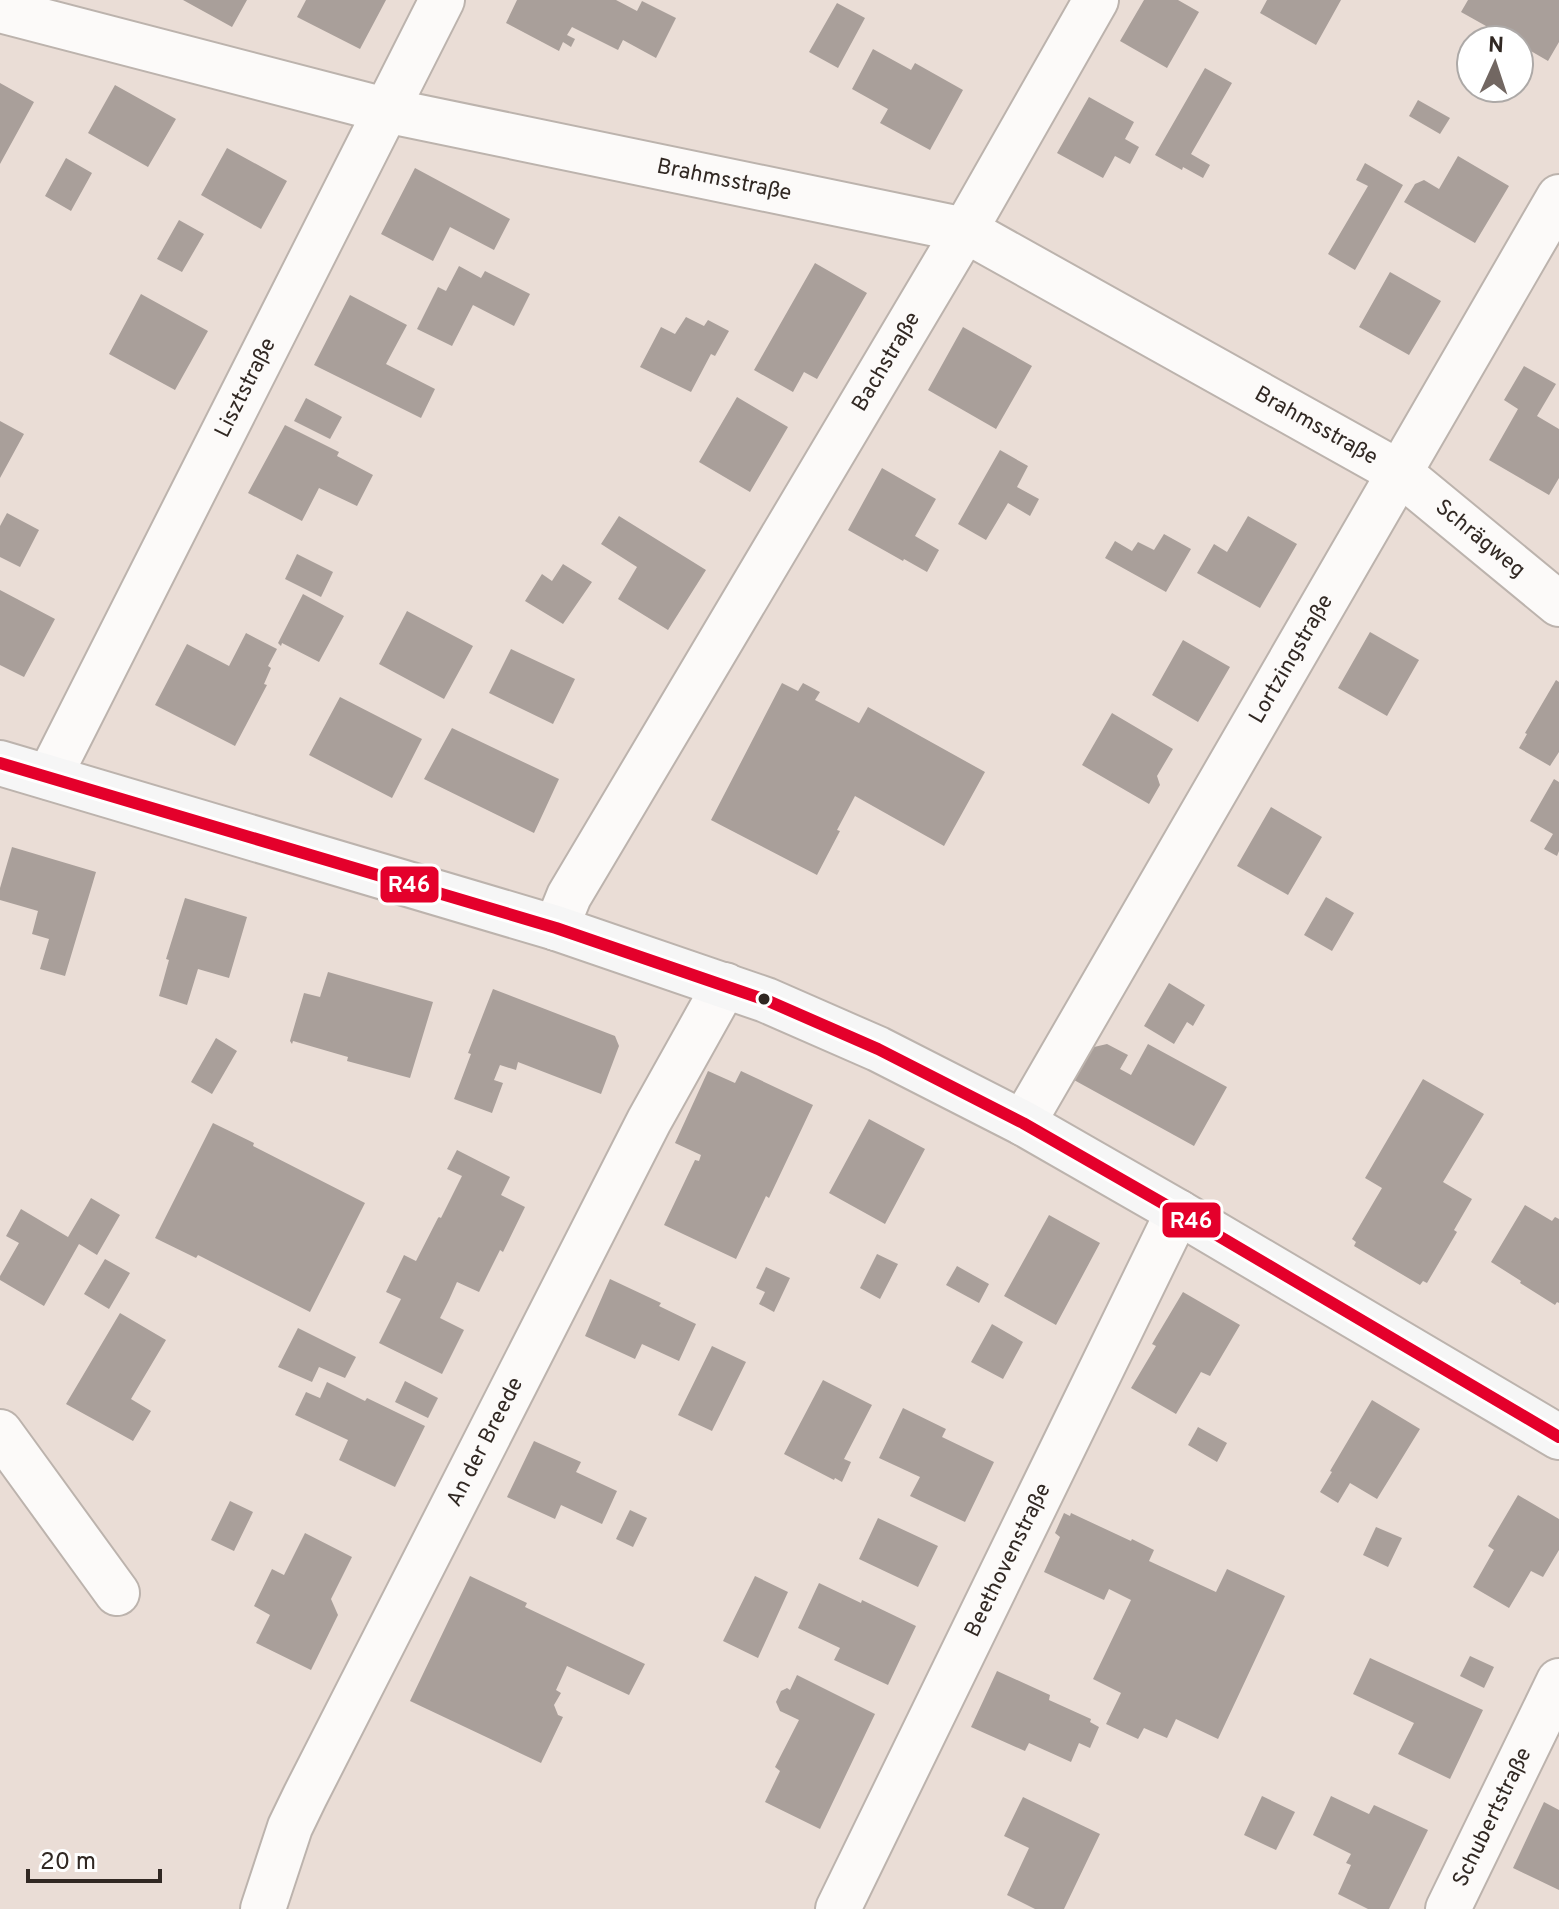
<svg xmlns="http://www.w3.org/2000/svg" width="1559" height="1909" viewBox="0 0 1559 1909" font-family="Overpass,sans-serif">
  <style>
    .building { fill: #a99f9a }
    .lines { fill: none; stroke-linecap: round; stroke-linejoin: round }
    .street-casing { stroke: #bcb3ad; stroke-width: 48 }
    .secondary-casing { stroke: #bcb3ad; stroke-width: 48 }
    .street { stroke: #fcfaf9; stroke-width: 44 }
    .secondary { stroke: #f6f6f6; stroke-width: 44 }
    .bus-1-casing { stroke: #fff; stroke-width: 18 }
    .bus-1 { stroke: #e4002b; stroke-width: 12 }
    .bus-dot { fill: #312823; stroke: #fff; stroke-width: 3 }
    .labels { text-anchor: middle; dominant-baseline: central; stroke-width: 8; stroke-linejoin: round; paint-order: stroke }
    .street-label { font-size: 22px; fill: #312823; stroke: #fff }
    .line-badge { stroke: #fff; stroke-width: 3 }
    .badge-label { font-size: 22px; text-anchor: middle; font-weight: bold; fill: #fff }
  </style>
  <rect width="100%" height="100%" fill="#eaddd6"/>
  <path class="building" d="M 183,0 L 247,0 L 232,27 Z
    M 306,0 L 386,0 L 360,49 L 297,17 Z
    M 517,0 L 616,0 L 637,11 L 642,1 L 676,18 L 656,58 L 623,40 L 618,50 L 572,27 L 567,35 L 575,39 L 571,47 L 563,42 L 559,51 L 506,23 Z
    M 1144,0 L 1178,0 L 1199,12 L 1167,68 L 1120,41 Z
    M 1267,0 L 1341,0 L 1316,45 L 1260,13 Z
    M 1468,0 L 1559,0 L 1559,42 L 1548,61 L 1519,44 L 1519,40 L 1511,40 L 1461,12 Z
    M 837,3 L 865,18 L 838,68 L 809,52 Z
    M 873,49 L 911,70 L 915,63 L 963,90 L 930,150 L 880,123 L 888,109 L 852,89 Z
    M 1205,68 L 1232,83 L 1191,154 L 1210,165 L 1203,178 L 1183,167 L 1182,170 L 1155,155 Z
    M 0,83 L 34,102 L 0,164 Z
    M 115,85 L 176,119 L 148,167 L 88,133 Z
    M 1089,97 L 1134,122 L 1125,139 L 1139,147 L 1130,164 L 1115,156 L 1103,178 L 1057,153 Z
    M 1418,100 L 1450,118 L 1440,134 L 1409,116 Z
    M 227,148 L 287,181 L 261,229 L 201,195 Z
    M 1458,156 L 1509,186 L 1475,243 L 1404,202 L 1415,184 L 1424,180 L 1439,189 Z
    M 66,158 L 92,173 L 71,211 L 45,196 Z
    M 1365,163 L 1403,185 L 1355,270 L 1328,254 L 1368,186 L 1356,180 Z
    M 415,168 L 510,219 L 494,250 L 450,227 L 433,261 L 381,234 Z
    M 179,220 L 204,234 L 182,272 L 157,259 Z
    M 815,263 L 867,293 L 817,379 L 804,372 L 793,392 L 754,370 Z
    M 459,266 L 481,278 L 485,271 L 530,294 L 514,326 L 473,305 L 452,346 L 417,329 L 438,287 L 446,291 Z
    M 1390,272 L 1441,301 L 1409,355 L 1359,327 Z
    M 141,294 L 208,331 L 175,390 L 109,354 Z
    M 350,295 L 407,325 L 386,364 L 435,389 L 421,418 L 314,365 Z
    M 686,317 L 704,326 L 708,320 L 729,331 L 715,356 L 711,354 L 691,392 L 640,367 L 661,327 L 675,334 Z
    M 963,327 L 1032,366 L 996,429 L 928,390 Z
    M 1524,366 L 1556,384 L 1537,416 L 1559,429 L 1559,478 L 1549,495 L 1489,460 L 1518,409 L 1504,400 Z
    M 737,397 L 788,427 L 750,492 L 699,462 Z
    M 306,398 L 342,417 L 330,439 L 294,421 Z
    M 0,421 L 24,434 L 0,478 Z
    M 285,425 L 339,452 L 337,456 L 373,475 L 357,506 L 319,488 L 302,521 L 248,493 Z
    M 1000,450 L 1028,466 L 1017,487 L 1039,499 L 1030,516 L 1008,503 L 986,540 L 958,524 Z
    M 882,468 L 936,499 L 915,536 L 939,550 L 927,572 L 904,559 L 903,561 L 848,530 Z
    M 7,513 L 39,530 L 20,567 L 0,557 L 0,526 Z
    M 619,516 L 706,570 L 668,630 L 618,599 L 637,567 L 601,544 Z
    M 1248,516 L 1297,544 L 1260,608 L 1197,573 L 1214,544 L 1227,552 Z
    M 1164,534 L 1191,549 L 1166,592 L 1105,558 L 1115,541 L 1132,551 L 1138,542 L 1154,550 Z
    M 297,554 L 333,572 L 321,597 L 285,579 Z
    M 563,564 L 592,582 L 563,624 L 525,601 L 542,574 L 552,581 Z
    M 0,590 L 55,619 L 24,677 L 0,665 Z
    M 303,594 L 344,616 L 319,662 L 282,643 L 281,646 L 278,643 Z
    M 407,611 L 473,646 L 444,699 L 379,664 Z
    M 1370,632 L 1419,660 L 1387,716 L 1338,688 Z
    M 246,633 L 277,649 L 268,666 L 271,668 L 264,684 L 267,685 L 235,746 L 155,705 L 187,644 L 229,666 Z
    M 1183,640 L 1230,667 L 1198,722 L 1152,695 Z
    M 511,649 L 575,679 L 553,724 L 489,693 Z
    M 1556,680 L 1559,682 L 1559,752 L 1550,766 L 1519,748 L 1527,734 L 1525,733 Z
    M 782,683 L 798,691 L 803,683 L 820,692 L 815,700 L 859,723 L 868,707 L 985,772 L 944,846 L 855,796 L 837,830 L 840,831 L 817,875 L 711,820 Z
    M 340,697 L 422,739 L 392,798 L 309,755 Z
    M 1112,713 L 1173,749 L 1157,776 L 1160,785 L 1149,804 L 1082,765 Z
    M 452,728 L 559,779 L 534,833 L 424,779 Z
    M 1554,779 L 1559,782 L 1559,851 L 1557,856 L 1544,849 L 1553,834 L 1530,821 Z
    M 1271,807 L 1322,837 L 1288,895 L 1237,866 Z
    M 12,847 L 96,872 L 65,976 L 40,969 L 49,939 L 32,934 L 38,911 L 0,900 L 0,888 Z
    M 1326,897 L 1354,913 L 1332,951 L 1304,935 Z
    M 185,898 L 247,917 L 229,978 L 198,969 L 187,1005 L 159,996 L 169,960 L 166,959 Z
    M 328,972 L 433,1002 L 410,1078 L 347,1061 L 348,1057 L 293,1041 L 292,1044 L 290,1041 L 304,993 L 320,997 Z
    M 1169,983 L 1205,1005 L 1193,1026 L 1187,1022 L 1174,1044 L 1144,1026 Z
    M 493,989 L 615,1036 L 619,1046 L 601,1094 L 518,1062 L 516,1070 L 500,1065 L 494,1080 L 503,1083 L 492,1113 L 454,1099 L 471,1054 L 468,1053 Z
    M 216,1038 L 237,1051 L 212,1094 L 191,1082 Z
    M 1107,1044 L 1128,1055 L 1120,1069 L 1131,1075 L 1148,1044 L 1227,1087 L 1194,1146 L 1074,1080 L 1094,1047 Z
    M 708,1071 L 735,1083 L 741,1071 L 813,1105 L 769,1198 L 766,1196 L 736,1259 L 664,1225 L 695,1160 L 699,1161 L 701,1155 L 675,1143 Z
    M 1423,1079 L 1484,1114 L 1443,1182 L 1472,1199 L 1454,1230 L 1457,1232 L 1427,1283 L 1423,1281 L 1420,1285 L 1354,1246 L 1356,1242 L 1352,1239 L 1382,1188 L 1365,1178 Z
    M 869,1119 L 925,1149 L 885,1224 L 829,1193 Z
    M 213,1123 L 254,1143 L 253,1146 L 365,1203 L 310,1312 L 198,1255 L 196,1258 L 155,1238 Z
    M 457,1150 L 510,1177 L 501,1195 L 525,1207 L 503,1252 L 500,1250 L 479,1292 L 457,1282 L 449,1300 L 440,1318 L 464,1330 L 442,1374 L 379,1343 L 401,1299 L 386,1292 L 404,1255 L 416,1261 L 438,1218 L 439,1217 L 441,1218 L 462,1176 L 447,1169 Z
    M 91,1198 L 120,1215 L 97,1255 L 79,1244 L 44,1306 L 0,1280 L 0,1276 L 19,1243 L 6,1236 L 21,1209 L 68,1237 Z
    M 1525,1205 L 1552,1221 L 1555,1217 L 1559,1219 L 1559,1303 L 1557,1302 L 1555,1305 L 1520,1283 L 1521,1281 L 1491,1262 Z
    M 1049,1215 L 1100,1243 L 1056,1325 L 1004,1296 Z
    M 877,1254 L 898,1264 L 880,1299 L 860,1288 Z
    M 105,1259 L 130,1273 L 109,1309 L 84,1294 Z
    M 957,1266 L 989,1284 L 979,1303 L 946,1285 Z
    M 766,1267 L 790,1278 L 774,1312 L 759,1304 L 765,1292 L 756,1288 Z
    M 610,1279 L 661,1303 L 659,1306 L 696,1324 L 679,1361 L 642,1344 L 635,1359 L 585,1336 Z
    M 1183,1292 L 1240,1325 L 1210,1376 L 1201,1372 L 1176,1414 L 1131,1388 L 1156,1346 L 1152,1344 Z
    M 120,1313 L 166,1340 L 131,1399 L 151,1411 L 133,1441 L 66,1404 Z
    M 992,1324 L 1023,1342 L 1003,1379 L 971,1362 Z
    M 298,1328 L 356,1357 L 345,1378 L 319,1367 L 312,1382 L 278,1367 Z
    M 712,1346 L 746,1362 L 712,1431 L 678,1415 Z
    M 823,1380 L 872,1405 L 844,1459 L 851,1462 L 842,1482 L 835,1478 L 834,1480 L 784,1454 Z
    M 405,1381 L 438,1398 L 428,1418 L 395,1402 Z
    M 327,1382 L 365,1401 L 367,1398 L 425,1426 L 395,1487 L 339,1460 L 348,1440 L 295,1415 L 306,1392 L 320,1398 Z
    M 1372,1400 L 1420,1429 L 1377,1499 L 1350,1483 L 1338,1503 L 1320,1492 L 1332,1472 L 1330,1471 Z
    M 903,1408 L 946,1429 L 942,1437 L 994,1462 L 965,1522 L 910,1496 L 920,1477 L 879,1458 Z
    M 1198,1427 L 1227,1443 L 1217,1462 L 1188,1445 Z
    M 534,1441 L 581,1462 L 576,1472 L 617,1491 L 602,1524 L 561,1505 L 555,1519 L 507,1497 Z
    M 1518,1495 L 1559,1519 L 1559,1550 L 1543,1577 L 1531,1571 L 1509,1608 L 1473,1587 L 1494,1550 L 1488,1546 Z
    M 230,1501 L 253,1512 L 234,1551 L 211,1540 Z
    M 630,1510 L 647,1518 L 633,1547 L 616,1539 Z
    M 1064,1513 L 1070,1516 L 1071,1513 L 1131,1541 L 1132,1539 L 1154,1550 L 1149,1561 L 1216,1592 L 1227,1569 L 1285,1596 L 1218,1739 L 1176,1719 L 1167,1738 L 1144,1728 L 1138,1739 L 1106,1724 L 1121,1693 L 1093,1679 L 1131,1600 L 1109,1589 L 1104,1600 L 1044,1572 L 1060,1537 L 1055,1533 Z
    M 878,1518 L 938,1546 L 918,1587 L 859,1559 Z
    M 1376,1527 L 1402,1538 L 1388,1567 L 1363,1555 Z
    M 305,1533 L 352,1557 L 331,1599 L 338,1615 L 311,1670 L 256,1643 L 270,1615 L 254,1606 L 272,1569 L 284,1575 Z
    M 470,1576 L 527,1603 L 525,1607 L 645,1664 L 629,1695 L 567,1666 L 556,1690 L 561,1693 L 554,1705 L 558,1715 L 563,1717 L 541,1763 L 410,1701 Z
    M 755,1576 L 788,1592 L 758,1658 L 723,1641 Z
    M 819,1583 L 861,1603 L 862,1600 L 916,1626 L 888,1685 L 834,1660 L 840,1648 L 798,1628 Z
    M 1470,1656 L 1494,1667 L 1484,1688 L 1460,1676 Z
    M 1370,1658 L 1483,1710 L 1450,1779 L 1398,1754 L 1414,1723 L 1353,1694 Z
    M 997,1671 L 1050,1695 L 1049,1700 L 1091,1719 L 1090,1722 L 1099,1727 L 1090,1748 L 1079,1743 L 1071,1762 L 1029,1743 L 1025,1751 L 971,1727 Z
    M 797,1675 L 875,1714 L 820,1829 L 765,1802 L 780,1771 L 775,1767 L 799,1720 L 780,1711 L 776,1702 L 781,1691 L 787,1688 L 790,1690 Z
    M 1262,1796 L 1295,1812 L 1276,1850 L 1244,1835 Z
    M 1331,1796 L 1369,1814 L 1374,1805 L 1428,1830 L 1389,1909 L 1368,1909 L 1338,1894 L 1351,1865 L 1346,1863 L 1351,1854 L 1313,1835 Z
    M 1023,1797 L 1100,1834 L 1064,1909 L 1035,1909 L 1007,1895 L 1029,1848 L 1004,1836 Z
    M 1544,1802 L 1559,1810 L 1559,1890 L 1513,1868 Z"/>
  <g class="lines">
    <g class="street-casing">
      <g id="street">
        <path id="s1" d="M 0,10 L 385,110 L 965,230 L 1400,473 L 1559,604"/>
        <path id="s2" d="M 49,777 L 442,0"/>
        <path id="s3" d="M 556,928 L 569,896 L 965,230 L 1096,0"/>
        <path id="s4" d="M 1023,1123 L 1559,197"/>
        <path d="M 0,1432 L 117,1593"/>
        <path id="s5" d="M 263,1909 L 290,1827 L 305,1796 L 649,1121 L 725,985"/>
        <path id="s6" d="M 838,1909 L 1178,1212"/>
        <path id="s7" d="M 1448,1909 L 1559,1681"/>
      </g>
    </g>
    <g class="secondary-casing">
      <path id="secondary" d="M 0,763 L 556,928 L 766,1000 L 878,1049 L 1023,1123 L 1178,1212 L 1559,1437"/>
    </g>
    <use href="#street" class="street"/>
    <use href="#secondary" class="secondary"/>
    <g class="bus-1-casing">
      <path id="bus-1" d="M 0,763 L 556,928 L 766,1000 L 878,1049 L 1023,1123 L 1178,1212 L 1559,1437"/>
    </g>
    <use href="#bus-1" class="bus-1"/>
  </g>
  <circle class="bus-dot" cx="764" cy="999" r="7"/>
  <g class="labels">
    <g class="street-label">
      <text stroke="none"><textPath href="#s1" startOffset="744">Brahmsstraße</textPath></text>
      <text stroke="none"><textPath href="#s3" startOffset="656">Bachstraße</textPath></text>
      <text stroke="none"><textPath href="#s2" startOffset="436">Lisztstraße</textPath></text>
      <text stroke="none"><textPath href="#s1" startOffset="1392">Brahmsstraße</textPath></text>
      <text stroke="none"><textPath href="#s1" startOffset="1592">Schrägweg</textPath></text>
      <text stroke="none"><textPath href="#s4" startOffset="536">Lortzingstraße</textPath></text>
      <text stroke="none"><textPath href="#s5" startOffset="518">An der Breede</textPath></text>
      <text stroke="none"><textPath href="#s6" startOffset="388">Beethovenstraße</textPath></text>
      <text stroke="none"><textPath href="#s7" startOffset="102">Schubertstraße</textPath></text>
    </g>
  </g>
  <g class="line-badge">
    <rect x="379" y="865" width="61" height="39" rx="8" fill="#e4002b"/>
    <rect x="1161" y="1201" width="61" height="38" rx="8" fill="#e4002b"/>
  </g>
  <g class="badge-label">
    <text x="409" y="892">R46</text>
    <text x="1191" y="1228">R46</text>
  </g>
  <g transform="translate(1495 64) rotate(3)"><circle r="38" fill="#ffffff" stroke="#ada9a7" stroke-width="2"/>
  <path d="M0-6L14 30L0 20L-14 30Z" fill="#726762"/>
  <text y="-12" font-size="22" font-weight="bold" text-anchor="middle" fill="#312823">N</text>
  </g>
  <path d="M28 1869v12h132v-12" fill="none" stroke="#312823" stroke-width="4"/>
  <text x="40" y="1869" font-size="24" fill="#312823" stroke="#ffffff" stroke-width="6" paint-order="stroke">20 m</text>
</svg>
